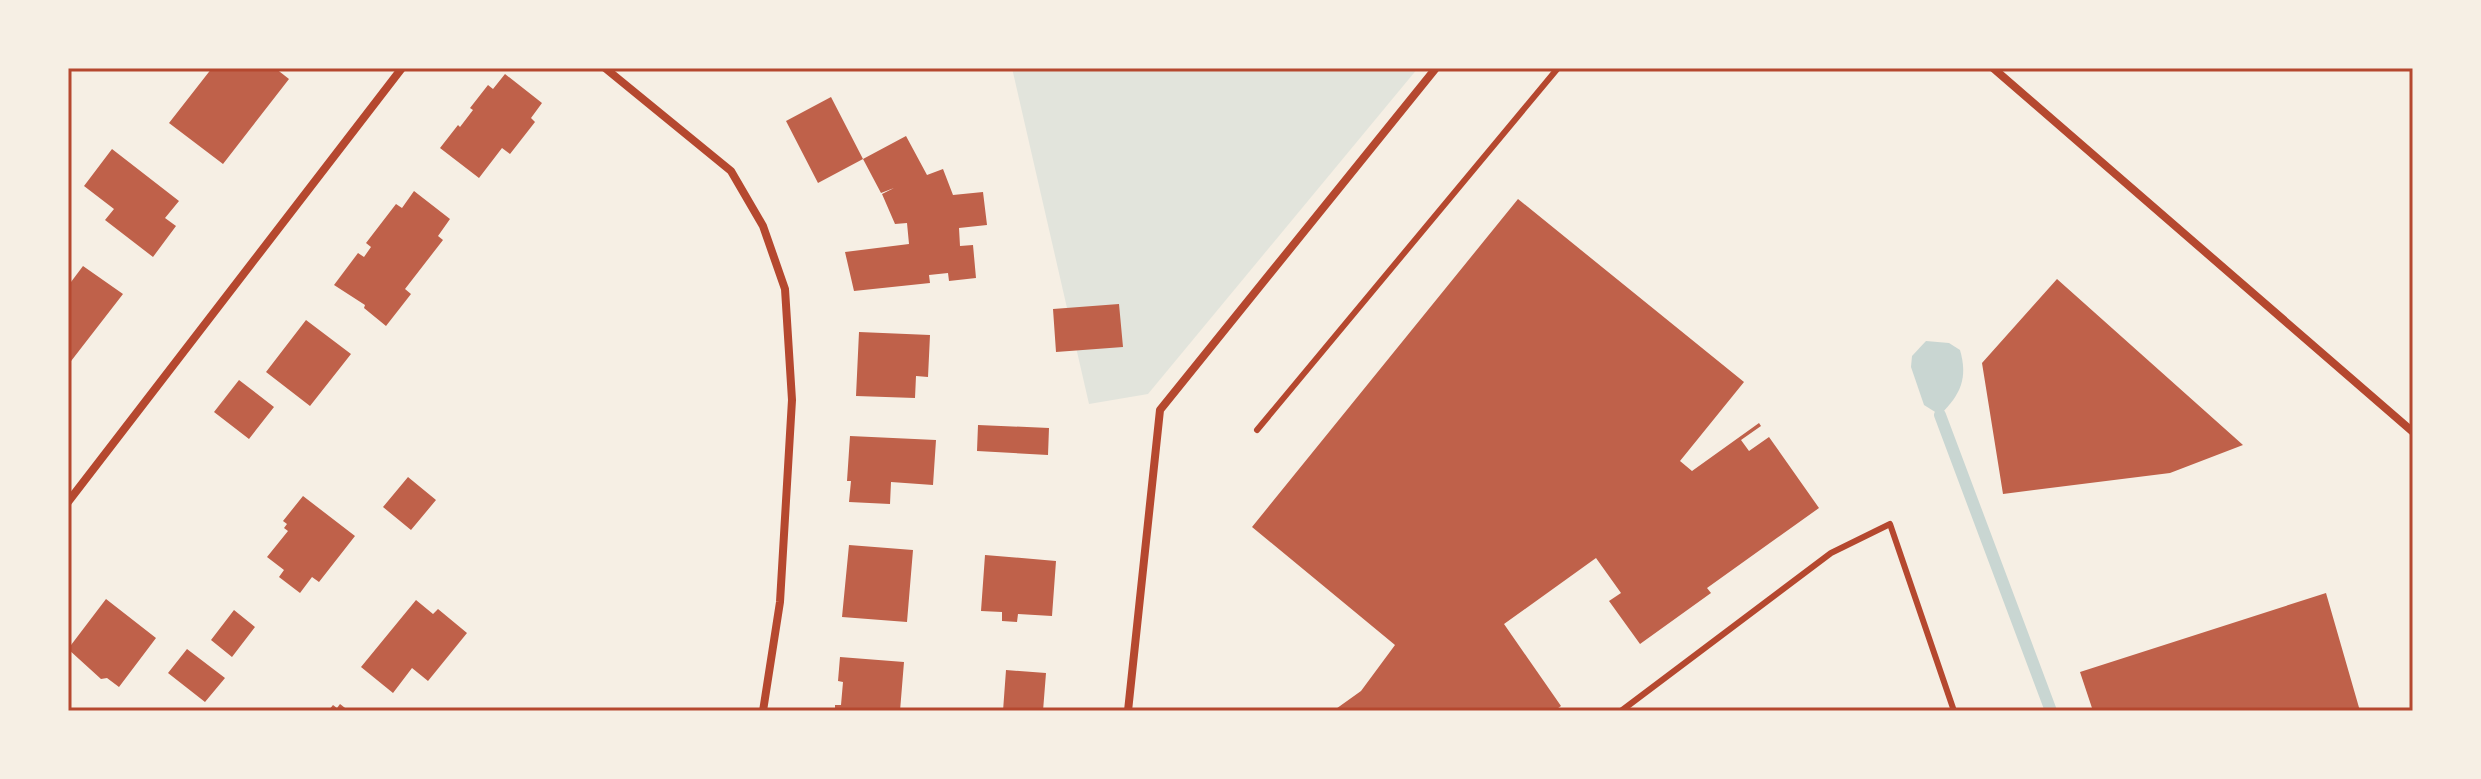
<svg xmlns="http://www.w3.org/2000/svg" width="2481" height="779" viewBox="0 0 2481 779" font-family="'PT Sans Narrow',sans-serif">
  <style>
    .green { fill: #e2e4dc }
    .water { fill: #c9d6d2 }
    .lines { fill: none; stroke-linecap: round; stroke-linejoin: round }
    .stream { stroke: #c9d6d2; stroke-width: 12 }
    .building { fill: #bf614a }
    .service { stroke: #b5482f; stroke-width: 6 }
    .minor { stroke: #b5482f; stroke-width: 8 }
    .neatline { fill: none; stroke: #b5482f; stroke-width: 3 }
  </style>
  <rect width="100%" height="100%" fill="#f6efe4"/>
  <path class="green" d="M 1012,68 L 1418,68 L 1148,394 L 1089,404 Z"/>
  <path class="water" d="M 1926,341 L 1949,343 L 1960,350 C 1968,378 1961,394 1940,415 L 1924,405 L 1911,367 L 1912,356 Z"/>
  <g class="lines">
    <path class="stream" d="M 1940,415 L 2051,711"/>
  </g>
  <path class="building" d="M 212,68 L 275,68 L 289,79 L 223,164 L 169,123 Z
    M 505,74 L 542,103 L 531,118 L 535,122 L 510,154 L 502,148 L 479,178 L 440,148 L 458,125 L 460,127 L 473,110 L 470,108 L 488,85 L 493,89 Z
    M 831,97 L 863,159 L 818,183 L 786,121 Z
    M 906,136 L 927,175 L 943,169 L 953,195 L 983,192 L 987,225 L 959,228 L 960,246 L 973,245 L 976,278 L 949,281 L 948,273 L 929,275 L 930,283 L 854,291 L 845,252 L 909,244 L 907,223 L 895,224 L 882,194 L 894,188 L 881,193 L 863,159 Z
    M 112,149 L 179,201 L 165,218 L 176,226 L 153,257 L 105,220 L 114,209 L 84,186 Z
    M 414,191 L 450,219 L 438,236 L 443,240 L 405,289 L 411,294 L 386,326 L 364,308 L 365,305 L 334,285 L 358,253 L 364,257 L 371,247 L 366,243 L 396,204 L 402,208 Z
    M 1518,199 L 1744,382 L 1680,461 L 1692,471 L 1759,423 L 1761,426 L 1741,440 L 1749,451 L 1769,437 L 1819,508 L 1707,588 L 1711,593 L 1640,644 L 1609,601 L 1621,593 L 1596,558 L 1504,624 L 1561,706 L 1554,711 L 1333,711 L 1361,691 L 1395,645 L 1252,527 Z
    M 83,266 L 123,294 L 68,365 L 68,286 Z
    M 2057,279 L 2243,445 L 2170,473 L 2003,494 L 1982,363 Z
    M 1119,304 L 1123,347 L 1056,352 L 1053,309 Z
    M 306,320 L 351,354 L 310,406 L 266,372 Z
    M 859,332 L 930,335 L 928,377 L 916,376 L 915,398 L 856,396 Z
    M 239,380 L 274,407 L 249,439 L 214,412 Z
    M 978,425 L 1049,428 L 1048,455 L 977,451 Z
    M 850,436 L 936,440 L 933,485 L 891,482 L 890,504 L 849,502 L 851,481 L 847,481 Z
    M 408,477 L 436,500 L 411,530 L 383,507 Z
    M 303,496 L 355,536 L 319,582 L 312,577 L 300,593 L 279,577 L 284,570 L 267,557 L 288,531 L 284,528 L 287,524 L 283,521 Z
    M 849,545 L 913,550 L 907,622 L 842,617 Z
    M 985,555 L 1056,561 L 1052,616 L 1018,614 L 1017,622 L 1002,621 L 1002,612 L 981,611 Z
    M 2326,593 L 2360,711 L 2093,711 L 2080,672 Z
    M 106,599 L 156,638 L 119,687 L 107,678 L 101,679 L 68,649 Z
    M 416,600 L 433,614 L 438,609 L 467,633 L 428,681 L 412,668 L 393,693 L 361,667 Z
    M 234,610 L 255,627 L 232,657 L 211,640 Z
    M 187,649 L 225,678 L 205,702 L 168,673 Z
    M 840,657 L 904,662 L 900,711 L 835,711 L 835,705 L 841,705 L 843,682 L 838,681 Z
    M 1006,670 L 1046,673 L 1043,711 L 1003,711 Z
    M 340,704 L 349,711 L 328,711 L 333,705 L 337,708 Z"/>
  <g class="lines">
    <path class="service" d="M 1257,430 L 1558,68
      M 1621,711 L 1831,553 L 1890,524 L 1954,711"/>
    <path class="minor" d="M 605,68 L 731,171 L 763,226 L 785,289 L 792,400 L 780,602 L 763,711
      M 1993,68 L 2413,432
      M 68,502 L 402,68
      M 1128,711 L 1160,410 L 1436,68"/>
  </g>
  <rect width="2481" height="779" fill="none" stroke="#f6efe4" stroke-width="140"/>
  <rect x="70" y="70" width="2341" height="639" class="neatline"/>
</svg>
